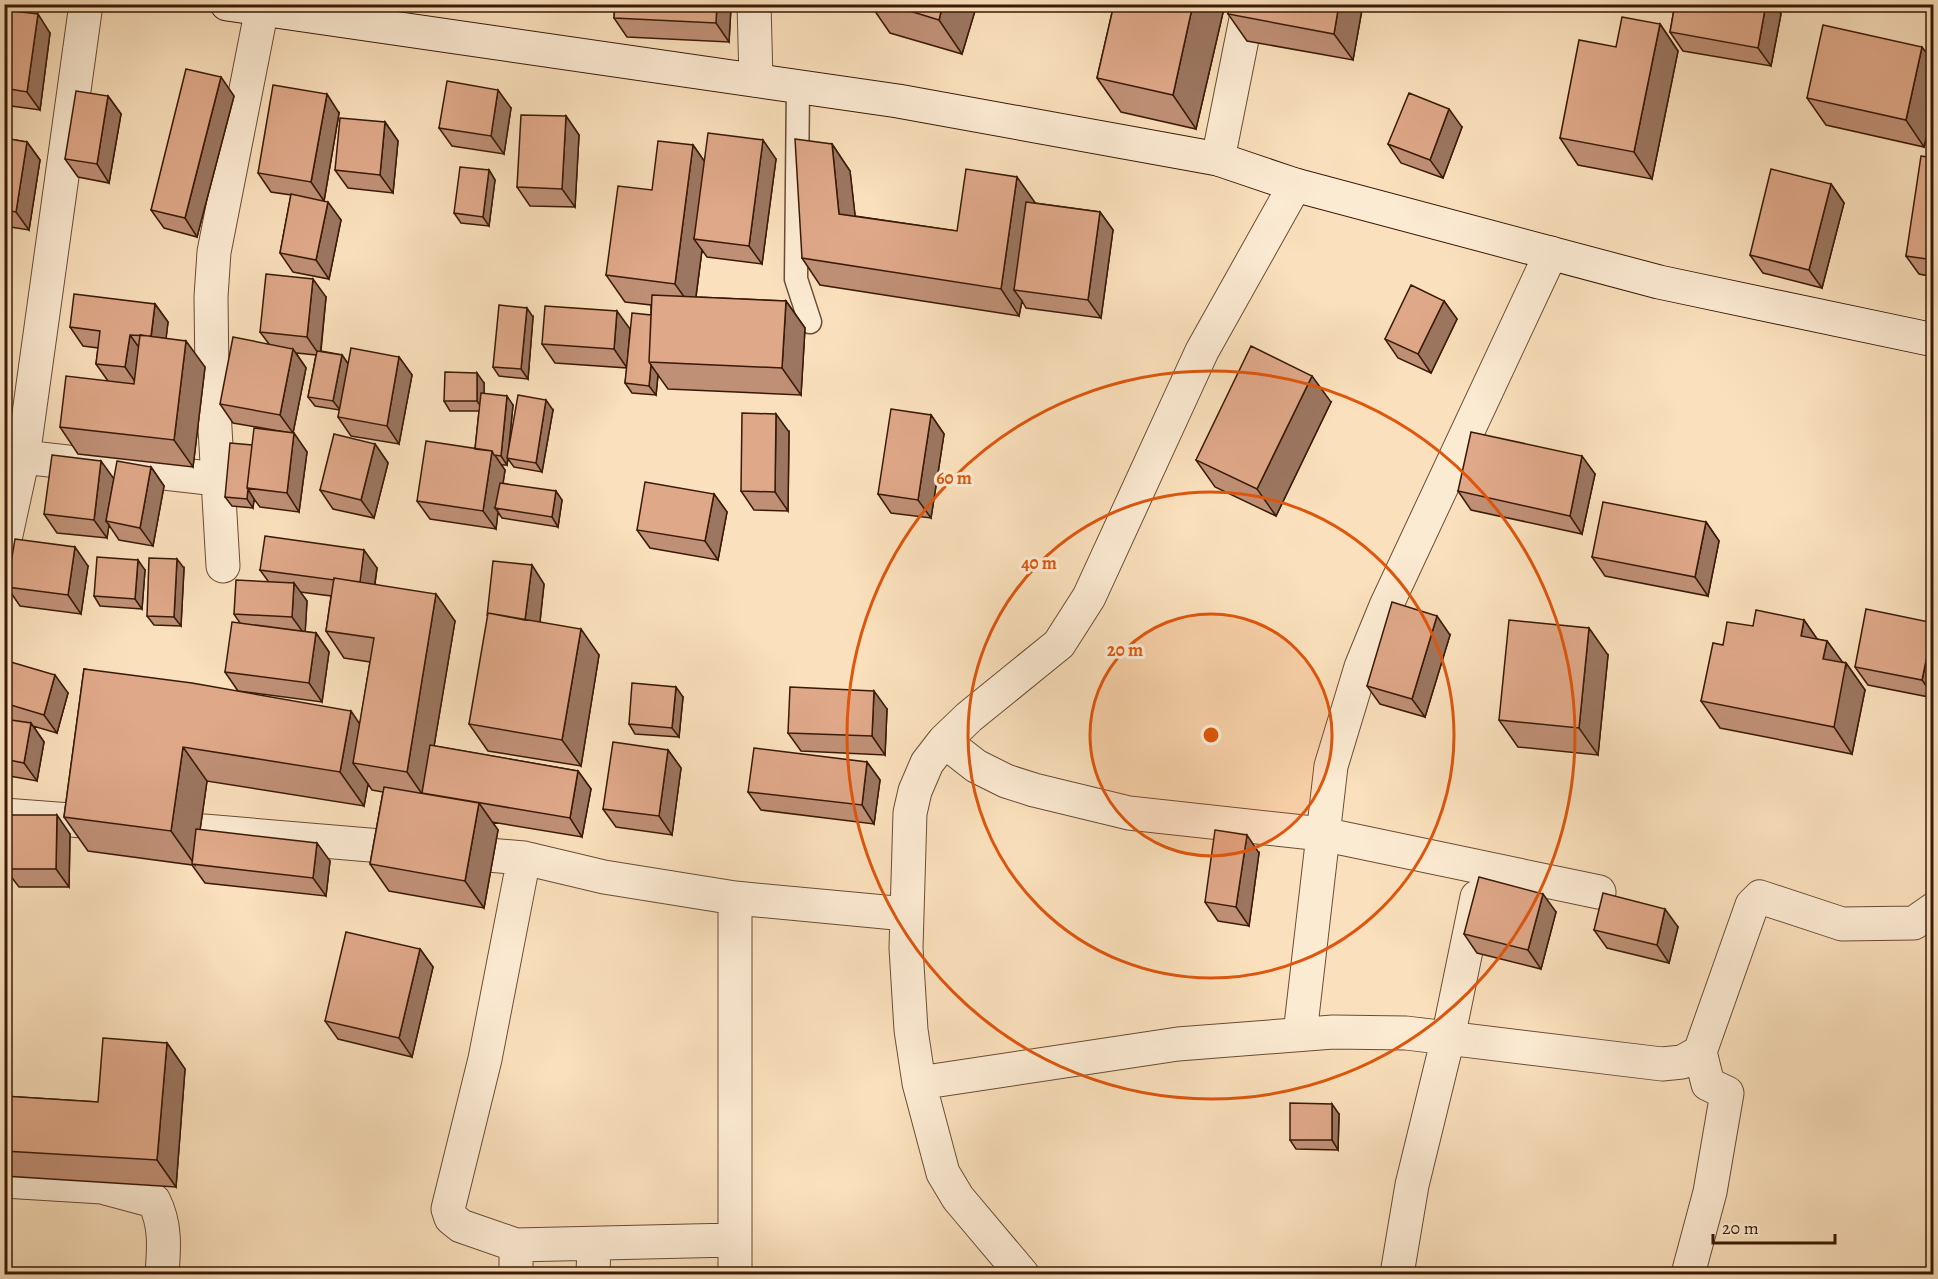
<svg xmlns="http://www.w3.org/2000/svg" width="1938" height="1279" viewBox="0 0 1938 1279" font-family="Alegreya,serif">
  <style>
    .lines { fill: none; stroke-linecap: round; stroke-linejoin: round }
    .lane-casing { stroke: #6a4c34; stroke-width: 25 }
    .street-casing { stroke: #6a4c34; stroke-width: 35 }
    .secondary-casing { stroke: #3a1a07; stroke-width: 35 }
    .lane { stroke: #fcebd3; stroke-width: 22 }
    .street { stroke: #fcebd3; stroke-width: 33 }
    .secondary { stroke: #fcebd3; stroke-width: 33 }
    .wall { fill: #c09076; stroke: #3a1a07; stroke-width: 1.5 }
    .shaded-wall { fill: #9c7660; stroke: #3a1a07; stroke-width: 1.5 }
    .building { fill: #dfa889; stroke: #3a1a07; stroke-width: 1.5 }
    .ring { fill: none; stroke: #df560c; stroke-width: 3 }
    .centre { fill: #df560c; stroke: #fcebd3; stroke-width: 3 }
    .ring-label { font-size: 18px; text-anchor: middle; font-weight: bold; fill: #df560c; stroke: #fcebd3; stroke-width: 6; stroke-linejoin: round; paint-order: stroke }
  </style>
  <rect width="100%" height="100%" fill="#fae0bc"/>
  <filter id="stains"><feTurbulence type="fractalNoise" baseFrequency=".00333" numOctaves="4"/><feColorMatrix values="0 0 0 0 .2 0 0 0 0 .09 0 0 0 0 .02 0 0 0 .5 -.17"/></filter>
  <radialGradient id="worn" r=".72"><stop offset=".6" stop-color="#630" stop-opacity="0"/><stop offset="1" stop-color="#630" stop-opacity=".3"/></radialGradient>
  <g class="lines">
    <g class="lane-casing">
      <path id="lane" d="M 798,86 L 796,279 L 810,322"/>
    </g>
    <g class="street-casing">
      <path id="street" d="M 754,4 L 756,80
        M 1218,159 L 1249,4
        M 23,457 L 217,479
        M 4,544 L 23,457 L 86,4
        M 223,566 L 212,377 L 211,297 L 214,252 L 262,8
        M 944,741 L 976,766 L 1006,781 L 1034,790 L 1129,813 L 1322,834 L 1599,892
        M 4,815 L 110,823
        M 204,831 L 524,858 L 604,877 L 735,898 L 735,1274
        M 524,858 L 485,1059 L 448,1209 L 451,1218 L 461,1226 L 516,1245 L 733,1240
        M 735,898 L 906,914
        M 1300,1034 L 1331,766 L 1361,667 L 1386,606 L 1551,253
        M 919,1083 L 1178,1044 L 1333,1032 L 1406,1033 L 1662,1064 L 1682,1062 L 1700,1052 L 1752,905 L 1760,897 L 1842,924 L 1914,923 L 1934,909
        M 4,1181 L 102,1187 L 154,1201 C 166,1225 164,1248 162,1274
        M 516,1274 L 516,1245
        M 593,1274 L 594,1244
        M 1022,1274 L 958,1198 L 943,1173 L 919,1083 L 911,1030 L 906,948 L 910,813 L 915,791 L 927,763 L 944,741 L 969,717 L 1059,644 L 1089,597 L 1202,351 L 1295,185
        M 1397,1274 L 1412,1185 L 1448,1038 L 1477,897
        M 1688,1274 L 1710,1192 L 1727,1093 L 1708,1084 L 1700,1052"/>
    </g>
    <g class="secondary-casing">
      <path id="secondary" d="M 227,4 L 898,101 L 1218,159 L 1295,185 L 1659,282 L 1934,340"/>
    </g>
    <use href="#lane" class="lane"/>
    <use href="#street" class="street"/>
    <use href="#secondary" class="secondary"/>
  </g>
  <path class="wall" d="M 615,4 L 729,4 L 731,7 L 729,42 L 627,37 L 614,18 Z
    M 870,4 L 977,4 L 962,54 L 890,33 Z
    M 1114,4 L 1225,4 L 1196,129 L 1121,112 L 1097,78 Z
    M 1363,4 L 1353,60 L 1247,41 L 1228,14 Z
    M 1675,4 L 1774,4 L 1781,14 L 1771,66 L 1683,51 L 1670,32 Z
    M 4,10 L 50,33 L 40,110 L 4,105 Z
    M 1660,24 L 1678,51 L 1652,179 L 1578,165 L 1560,138 L 1616,47 Z
    M 1934,63 L 1934,106 L 1924,147 L 1826,125 L 1807,98 Z
    M 108,96 L 121,114 L 109,183 L 78,177 L 65,159 Z
    M 234,96 L 197,237 L 164,228 L 151,210 Z
    M 511,108 L 504,154 L 452,146 L 439,128 Z
    M 339,113 L 324,201 L 341,220 L 329,279 L 293,272 L 280,253 L 291,195 L 271,192 L 258,173 Z
    M 566,116 L 579,135 L 575,207 L 530,206 L 517,187 Z
    M 385,122 L 398,141 L 393,193 L 348,188 L 335,170 Z
    M 1462,127 L 1443,178 L 1401,163 L 1388,144 Z
    M 4,138 L 27,142 L 40,160 L 29,230 L 4,226 Z
    M 832,144 L 850,171 L 855,216 L 957,231 L 1035,203 L 1100,212 L 1113,230 L 1101,318 L 1026,308 L 1022,301 L 1019,316 L 820,285 L 802,258 Z
    M 693,145 L 704,161 L 776,159 L 762,264 L 707,257 L 702,250 L 696,297 L 786,301 L 805,328 L 801,395 L 668,389 L 658,375 L 656,395 L 632,393 L 625,383 L 627,368 L 555,363 L 542,344 L 630,329 L 628,358 L 651,315 L 651,305 L 625,302 L 606,275 L 652,190 Z
    M 1934,158 L 1934,277 L 1919,274 L 1906,256 Z
    M 489,170 L 495,180 L 489,226 L 461,223 L 454,213 Z
    M 1831,184 L 1844,203 L 1822,288 L 1763,273 L 1750,255 Z
    M 326,297 L 321,351 L 342,355 L 348,364 L 399,357 L 412,375 L 399,444 L 351,436 L 338,417 L 340,410 L 315,406 L 308,397 L 316,355 L 296,353 L 306,368 L 293,433 L 307,452 L 299,512 L 260,507 L 254,499 L 253,508 L 232,506 L 225,497 L 252,445 L 285,432 L 233,423 L 220,404 L 269,344 L 260,332 Z
    M 1444,301 L 1457,319 L 1431,373 L 1398,358 L 1385,339 Z
    M 155,304 L 168,322 L 166,338 L 205,367 L 193,467 L 78,454 L 60,427 L 108,381 L 96,364 L 98,348 L 83,346 L 70,327 Z
    M 533,317 L 528,379 L 499,376 L 493,367 Z
    M 484,383 L 484,394 L 513,405 L 509,445 L 553,410 L 542,472 L 514,467 L 508,459 L 507,465 L 501,465 L 505,470 L 503,483 L 562,500 L 558,527 L 502,518 L 498,512 L 496,529 L 430,519 L 417,501 L 475,449 L 479,411 L 450,411 L 444,401 Z
    M 1331,402 L 1276,516 L 1215,487 L 1196,460 Z
    M 931,415 L 944,434 L 931,518 L 891,513 L 878,494 Z
    M 789,432 L 788,511 L 754,510 L 741,491 Z
    M 375,444 L 388,463 L 374,518 L 333,509 L 320,490 Z
    M 151,467 L 164,486 L 153,546 L 119,540 L 109,525 L 107,538 L 57,533 L 44,514 L 114,479 Z
    M 1595,474 L 1582,534 L 1471,510 L 1458,491 Z
    M 714,494 L 727,512 L 718,560 L 650,548 L 637,530 Z
    M 1706,522 L 1719,541 L 1708,596 L 1605,576 L 1592,557 Z
    M 88,566 L 81,614 L 20,606 L 7,587 Z
    M 184,568 L 181,626 L 154,625 L 147,616 Z
    M 377,568 L 375,584 L 455,621 L 434,746 L 578,771 L 591,789 L 582,837 L 492,822 L 498,830 L 484,908 L 389,891 L 370,864 L 383,792 L 372,790 L 368,784 L 364,806 L 207,781 L 200,830 L 330,861 L 326,896 L 205,883 L 192,865 L 88,851 L 64,817 L 84,669 L 360,724 L 370,662 L 344,658 L 326,631 L 331,596 L 300,592 L 307,601 L 305,632 L 316,633 L 329,652 L 322,702 L 238,691 L 225,672 L 240,623 L 234,614 L 268,581 L 260,570 Z
    M 145,570 L 142,609 L 100,606 L 94,596 Z
    M 544,584 L 540,622 L 599,655 L 581,766 L 488,751 L 469,724 Z
    M 1804,620 L 1817,639 L 1827,641 L 1842,662 L 1846,663 L 1865,690 L 1852,754 L 1720,728 L 1701,701 L 1723,645 L 1753,626 Z
    M 1934,623 L 1934,698 L 1868,685 L 1855,667 Z
    M 1450,635 L 1425,717 L 1380,704 L 1367,686 Z
    M 1608,655 L 1598,755 L 1518,747 L 1499,720 Z
    M 4,660 L 68,693 L 57,733 L 33,726 L 44,742 L 37,781 L 4,775 L 4,719 L 11,720 L 4,718 Z
    M 683,697 L 679,737 L 635,734 L 629,724 Z
    M 887,709 L 885,755 L 801,751 L 788,733 Z
    M 668,750 L 681,768 L 672,835 L 616,827 L 603,809 Z
    M 867,762 L 880,780 L 874,824 L 761,810 L 748,792 Z
    M 4,814 L 7,817 L 70,834 L 69,887 L 19,887 L 6,870 L 6,876 L 4,876 Z
    M 1259,853 L 1249,926 L 1218,921 L 1205,902 Z
    M 1556,912 L 1541,969 L 1477,953 L 1464,934 Z
    M 1678,927 L 1669,963 L 1607,948 L 1594,930 Z
    M 420,949 L 433,967 L 412,1057 L 338,1039 L 325,1021 Z
    M 167,1043 L 185,1069 L 176,1187 L 4,1176 L 4,1096 L 98,1102 Z
    M 1339,1114 L 1338,1150 L 1296,1149 L 1290,1140 Z"/>
  <path class="shaded-wall" d="M 717,4 L 729,4 L 731,7 L 729,42 L 716,23 Z
    M 943,4 L 977,4 L 962,54 L 939,20 Z
    M 1193,4 L 1225,4 L 1196,129 L 1173,95 Z
    M 1339,4 L 1363,4 L 1353,60 L 1334,34 Z
    M 1766,4 L 1774,4 L 1781,14 L 1771,66 L 1758,48 Z
    M 38,14 L 50,33 L 40,110 L 27,92 Z
    M 1660,24 L 1678,51 L 1652,179 L 1634,152 Z
    M 1922,47 L 1934,63 L 1934,106 L 1924,147 L 1906,120 Z
    M 221,77 L 234,96 L 197,237 L 185,218 Z
    M 498,90 L 511,108 L 504,154 L 491,136 Z
    M 327,94 L 339,113 L 324,201 L 311,182 Z
    M 108,96 L 121,114 L 109,183 L 97,164 Z
    M 1449,109 L 1462,127 L 1443,178 L 1430,160 Z
    M 566,116 L 579,135 L 575,207 L 562,189 Z
    M 385,122 L 398,141 L 393,193 L 380,175 Z
    M 763,140 L 776,159 L 762,264 L 749,246 Z
    M 27,142 L 40,160 L 29,230 L 16,212 Z
    M 832,144 L 850,171 L 858,241 L 839,214 Z
    M 693,145 L 712,172 L 694,239 L 702,250 L 694,311 L 675,284 Z
    M 489,170 L 495,180 L 489,226 L 483,217 Z
    M 1017,177 L 1036,204 L 1014,290 L 1022,301 L 1019,316 L 1001,289 Z
    M 1831,184 L 1844,203 L 1822,288 L 1809,270 Z
    M 328,202 L 341,220 L 329,279 L 316,260 Z
    M 1100,212 L 1113,230 L 1101,318 L 1088,300 Z
    M 313,279 L 326,297 L 320,356 L 307,337 Z
    M 786,301 L 805,328 L 801,395 L 782,368 Z
    M 1444,301 L 1457,319 L 1431,373 L 1418,354 Z
    M 155,304 L 168,322 L 164,356 L 151,338 Z
    M 527,308 L 533,317 L 528,379 L 521,369 Z
    M 617,311 L 630,329 L 627,368 L 614,349 Z
    M 130,335 L 143,353 L 138,386 L 125,367 Z
    M 186,341 L 205,367 L 193,467 L 174,440 Z
    M 293,349 L 306,368 L 293,433 L 280,415 Z
    M 342,355 L 349,365 L 340,410 L 333,401 Z
    M 399,357 L 412,375 L 399,444 L 387,426 Z
    M 651,365 L 658,375 L 656,395 L 649,386 Z
    M 477,373 L 484,383 L 484,411 L 477,401 Z
    M 1312,376 L 1331,402 L 1276,516 L 1257,489 Z
    M 507,396 L 513,405 L 507,465 L 501,456 Z
    M 546,400 L 553,410 L 542,472 L 536,463 Z
    M 776,414 L 789,432 L 788,511 L 775,492 Z
    M 931,415 L 944,434 L 931,518 L 918,500 Z
    M 294,433 L 307,452 L 299,512 L 287,493 Z
    M 375,444 L 388,463 L 374,518 L 361,500 Z
    M 492,451 L 505,470 L 499,509 L 495,508 L 498,512 L 496,529 L 483,511 Z
    M 1582,456 L 1595,474 L 1582,534 L 1570,516 Z
    M 101,461 L 114,479 L 106,521 L 109,525 L 107,538 L 94,520 Z
    M 151,467 L 164,486 L 153,546 L 140,528 Z
    M 248,489 L 254,499 L 253,508 L 247,499 Z
    M 556,491 L 562,500 L 558,527 L 552,517 Z
    M 714,494 L 727,512 L 718,560 L 705,541 Z
    M 1706,522 L 1719,541 L 1708,596 L 1695,577 Z
    M 75,547 L 88,566 L 81,614 L 68,595 Z
    M 364,550 L 377,568 L 372,602 L 359,584 Z
    M 177,559 L 184,568 L 181,626 L 174,617 Z
    M 138,560 L 145,570 L 142,609 L 135,599 Z
    M 532,565 L 544,584 L 538,639 L 525,620 Z
    M 294,583 L 307,601 L 305,635 L 292,617 Z
    M 436,594 L 455,621 L 426,794 L 422,794 L 407,772 Z
    M 1437,616 L 1450,635 L 1425,717 L 1412,699 Z
    M 1804,620 L 1822,646 L 1801,636 Z
    M 1934,623 L 1934,697 L 1922,680 Z
    M 1589,628 L 1608,655 L 1598,755 L 1579,728 Z
    M 581,629 L 599,655 L 581,766 L 562,740 Z
    M 316,633 L 329,652 L 322,702 L 309,683 Z
    M 1827,641 L 1846,667 L 1846,663 L 1865,690 L 1852,754 L 1834,727 L 1823,659 Z
    M 55,675 L 68,693 L 57,733 L 44,715 Z
    M 676,687 L 683,697 L 679,737 L 672,728 Z
    M 874,691 L 887,709 L 885,755 L 872,736 Z
    M 351,711 L 374,745 L 353,763 L 368,784 L 364,806 L 340,772 Z
    M 31,723 L 44,742 L 37,781 L 24,763 Z
    M 183,747 L 207,781 L 195,865 L 171,831 Z
    M 668,750 L 681,768 L 672,835 L 659,816 Z
    M 867,762 L 880,780 L 874,824 L 862,805 Z
    M 578,771 L 591,789 L 582,837 L 570,818 Z
    M 479,803 L 498,830 L 484,908 L 465,881 Z
    M 4,814 L 9,821 L 6,876 L 4,874 Z
    M 57,815 L 70,834 L 69,887 L 56,869 Z
    M 1247,835 L 1259,853 L 1249,926 L 1236,907 Z
    M 317,843 L 330,861 L 326,896 L 313,878 Z
    M 1543,894 L 1556,912 L 1541,969 L 1528,950 Z
    M 1665,909 L 1678,927 L 1669,963 L 1657,945 Z
    M 420,949 L 433,967 L 412,1057 L 399,1038 Z
    M 167,1043 L 185,1069 L 176,1187 L 157,1160 Z
    M 1332,1104 L 1339,1114 L 1338,1150 L 1332,1140 Z"/>
  <path class="building" d="M 615,4 L 717,4 L 716,23 L 614,18 Z
    M 887,4 L 943,4 L 939,20 Z
    M 1114,4 L 1193,4 L 1173,95 L 1097,78 Z
    M 1230,4 L 1339,4 L 1334,34 L 1228,14 Z
    M 1675,4 L 1766,4 L 1758,48 L 1670,32 Z
    M 4,10 L 38,14 L 27,92 L 4,88 Z
    M 1622,17 L 1660,24 L 1634,152 L 1560,138 L 1579,40 L 1616,47 Z
    M 1823,25 L 1922,47 L 1906,120 L 1807,98 Z
    M 186,69 L 221,77 L 185,218 L 151,210 Z
    M 447,81 L 498,90 L 491,136 L 439,128 Z
    M 273,85 L 327,94 L 311,182 L 258,173 Z
    M 76,91 L 108,96 L 97,164 L 65,159 Z
    M 1409,93 L 1449,109 L 1430,160 L 1388,144 Z
    M 521,115 L 566,116 L 562,189 L 517,187 Z
    M 340,118 L 385,122 L 380,175 L 335,170 Z
    M 708,133 L 763,140 L 749,246 L 694,239 Z
    M 4,138 L 27,142 L 16,212 L 4,210 Z
    M 795,139 L 832,144 L 839,214 L 957,231 L 966,169 L 1017,177 L 1001,289 L 802,258 Z
    M 658,141 L 693,145 L 675,284 L 606,275 L 618,186 L 652,190 Z
    M 1921,156 L 1934,158 L 1934,260 L 1906,256 Z
    M 460,167 L 489,170 L 483,217 L 454,213 Z
    M 1771,169 L 1831,184 L 1809,270 L 1750,255 Z
    M 291,194 L 328,202 L 316,260 L 280,253 Z
    M 1026,202 L 1100,212 L 1088,300 L 1014,290 Z
    M 266,274 L 313,279 L 307,337 L 260,332 Z
    M 1411,285 L 1444,301 L 1418,354 L 1385,339 Z
    M 74,294 L 155,304 L 151,336 L 130,335 L 125,367 L 96,364 L 100,331 L 70,327 Z
    M 652,295 L 786,301 L 782,368 L 649,362 Z
    M 499,305 L 527,308 L 521,369 L 493,367 Z
    M 545,306 L 617,311 L 614,349 L 542,344 Z
    M 632,313 L 651,315 L 649,362 L 651,365 L 649,386 L 625,383 Z
    M 140,335 L 186,341 L 174,440 L 60,427 L 66,376 L 134,384 Z
    M 233,337 L 293,349 L 280,415 L 220,404 Z
    M 1251,346 L 1312,376 L 1257,489 L 1196,460 Z
    M 351,348 L 399,357 L 387,426 L 338,417 Z
    M 317,351 L 342,355 L 333,401 L 308,397 Z
    M 445,372 L 477,373 L 477,401 L 444,401 Z
    M 481,393 L 507,396 L 501,456 L 494,455 L 492,451 L 475,449 Z
    M 518,395 L 546,400 L 536,463 L 507,458 Z
    M 891,409 L 931,415 L 918,500 L 878,494 Z
    M 742,413 L 776,414 L 775,492 L 741,491 Z
    M 254,428 L 294,433 L 287,493 L 247,488 Z
    M 1471,432 L 1582,456 L 1570,516 L 1458,491 Z
    M 334,434 L 375,444 L 361,500 L 320,490 Z
    M 426,441 L 492,451 L 483,511 L 417,501 Z
    M 230,443 L 252,445 L 247,488 L 248,488 L 247,499 L 225,497 Z
    M 52,455 L 101,461 L 94,520 L 44,514 Z
    M 117,461 L 151,467 L 140,528 L 106,521 Z
    M 645,482 L 714,494 L 705,541 L 637,530 Z
    M 500,483 L 556,491 L 552,517 L 495,508 Z
    M 1603,502 L 1706,522 L 1695,577 L 1592,557 Z
    M 265,536 L 364,550 L 360,582 L 334,578 L 334,580 L 260,570 Z
    M 15,539 L 75,547 L 68,595 L 7,587 Z
    M 97,557 L 138,560 L 135,599 L 94,596 Z
    M 149,558 L 177,559 L 174,617 L 147,616 Z
    M 493,561 L 532,565 L 525,620 L 488,613 L 487,616 Z
    M 334,578 L 436,594 L 407,772 L 353,763 L 374,638 L 326,631 Z
    M 236,580 L 294,583 L 292,617 L 234,614 Z
    M 1392,602 L 1437,616 L 1412,699 L 1367,686 Z
    M 1866,609 L 1934,623 L 1922,680 L 1855,667 Z
    M 1756,610 L 1804,620 L 1801,636 L 1827,641 L 1823,659 L 1846,663 L 1834,727 L 1701,701 L 1713,643 L 1723,645 L 1727,622 L 1753,626 Z
    M 488,613 L 581,629 L 562,740 L 469,724 Z
    M 1509,620 L 1589,628 L 1579,728 L 1499,720 Z
    M 232,622 L 316,633 L 309,683 L 225,672 Z
    M 4,660 L 55,675 L 44,715 L 4,703 Z
    M 84,669 L 192,683 L 351,711 L 340,772 L 183,747 L 171,831 L 64,817 Z
    M 632,683 L 676,687 L 672,728 L 629,724 Z
    M 790,687 L 874,691 L 872,736 L 788,733 Z
    M 4,719 L 31,723 L 24,763 L 4,759 Z
    M 613,742 L 668,750 L 659,816 L 603,809 Z
    M 430,745 L 578,771 L 570,818 L 422,793 Z
    M 754,748 L 867,762 L 862,805 L 748,792 Z
    M 384,787 L 479,803 L 465,881 L 370,864 Z
    M 7,815 L 57,815 L 56,869 L 6,869 Z
    M 196,829 L 317,843 L 313,878 L 192,864 Z
    M 1215,830 L 1247,835 L 1236,907 L 1205,902 Z
    M 1479,877 L 1543,894 L 1528,950 L 1464,934 Z
    M 1603,893 L 1665,909 L 1657,945 L 1594,930 Z
    M 346,932 L 420,949 L 399,1038 L 325,1021 Z
    M 103,1038 L 167,1043 L 157,1160 L 4,1151 L 4,1096 L 98,1102 Z
    M 1290,1103 L 1332,1104 L 1332,1140 L 1290,1140 Z"/>
  <circle cx="1211" cy="735" r="121" fill="#df560c" fill-opacity=".12"/>
  <g class="ring">
    <circle cx="1211" cy="735" r="121"/>
    <circle cx="1211" cy="735" r="243"/>
    <circle cx="1211" cy="735" r="364"/>
  </g>
  <circle cx="1211" cy="735" r="9" class="centre"/>
  <g class="ring-label">
    <text x="954" y="484">60 m</text>
    <text x="1039" y="569">40 m</text>
    <text x="1125" y="656">20 m</text>
  </g>
  <rect width="1938" height="1279" fill="none" stroke="#fae0bc" stroke-width="24"/>
  <rect x="6" y="6" width="1926" height="1267" fill="none" stroke="#3a1a07" stroke-width="3"/>
  <rect x="12" y="12" width="1914" height="1255" fill="none" stroke="#3a1a07" stroke-width="1.5"/>
  <path d="M1713 1234v9h122v-9" fill="none" stroke="#3a1a07" stroke-width="3"/>
  <text x="1722" y="1234" font-size="18" fill="#3a1a07" stroke="#fcebd3" stroke-width="4.5" paint-order="stroke">20 m</text>
  <rect width="100%" height="100%" filter="url(#stains)"/>
  <rect width="100%" height="100%" fill="url(#worn)"/>
</svg>
